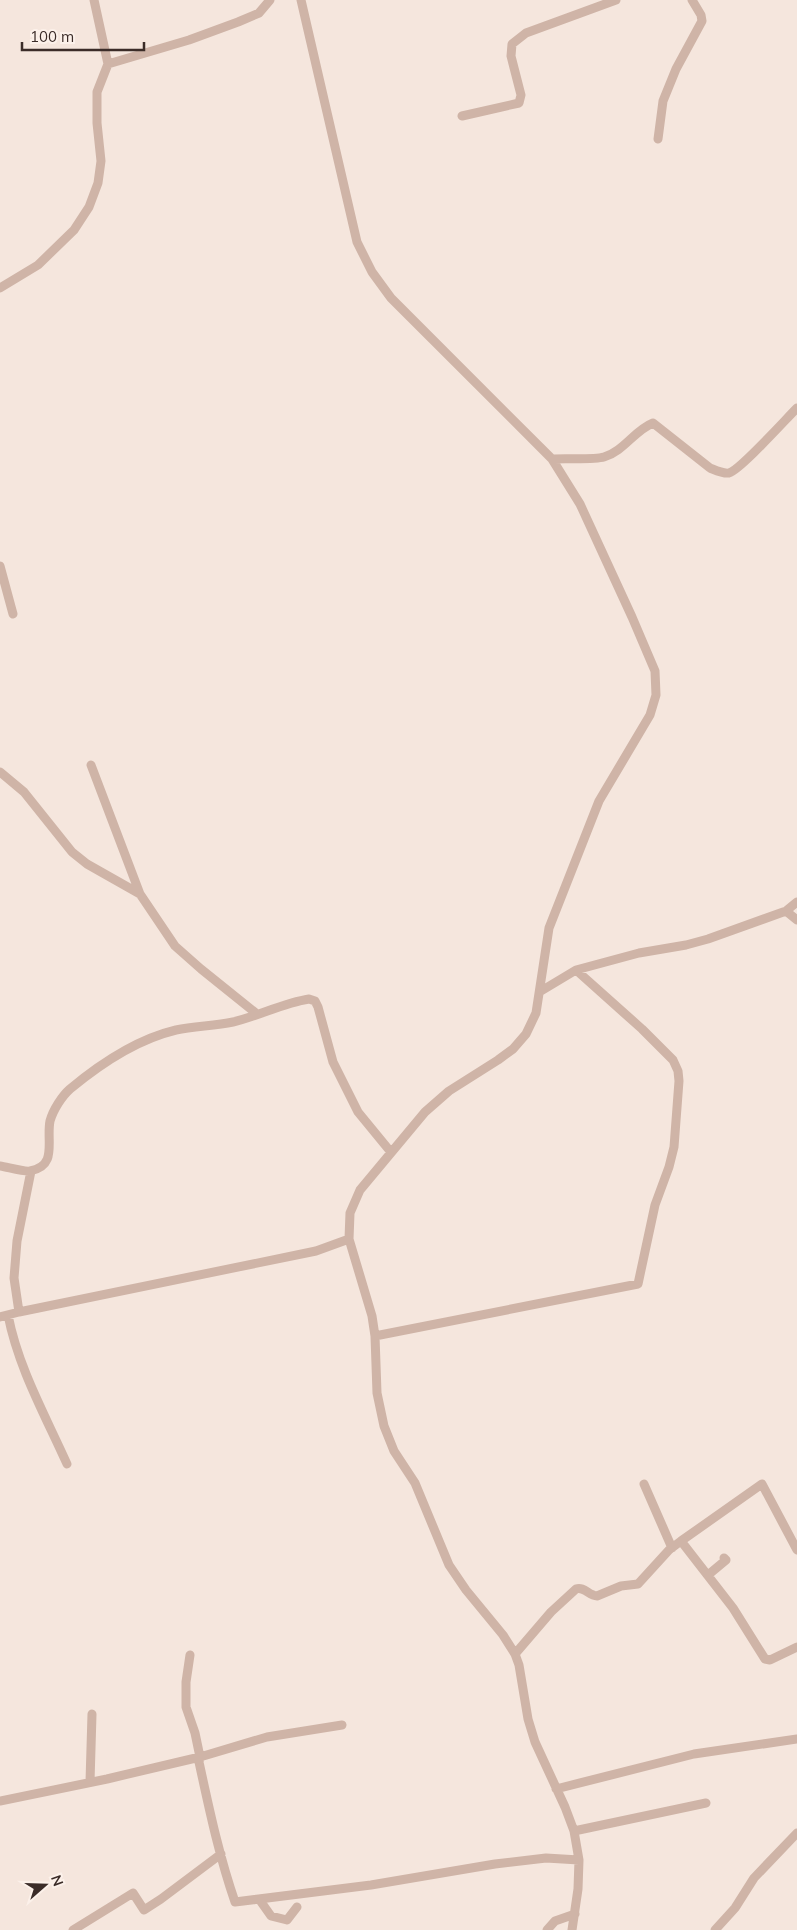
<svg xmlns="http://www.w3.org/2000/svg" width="797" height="1930" viewBox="0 0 797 1930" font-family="Mulish,sans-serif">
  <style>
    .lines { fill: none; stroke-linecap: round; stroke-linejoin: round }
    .street { stroke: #cfb4a7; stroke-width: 9 }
  </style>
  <rect width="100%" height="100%" fill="#f5e6dd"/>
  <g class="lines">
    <path class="street" d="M 301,0 L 357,242 L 372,272 L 391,298 L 552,459 L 580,504 L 632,617 L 655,671 L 656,695 L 650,715 L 599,801 L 549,928 L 536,1013 L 526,1034 L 513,1049 L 498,1060 L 449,1091 L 425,1112 L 360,1190 L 350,1213 L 349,1239 L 372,1316 L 375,1336 L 377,1393 L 384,1426 L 394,1451 L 415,1483 L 449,1565 L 466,1590 L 503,1635 L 515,1654 L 519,1665 L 528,1719 L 535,1742 L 565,1807 L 574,1831 L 579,1860 L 578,1889 L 572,1930
      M 108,64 L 189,40 L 238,22 L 259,13 L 270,0
      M 462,116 L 519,103 L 521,95 L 511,56 L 512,44 L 526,33 L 616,0
      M 658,139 L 663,101 L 676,69 L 702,21 L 701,15 L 692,0
      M 0,288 L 38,265 L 74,230 L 89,207 L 98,183 L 101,161 L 97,123 L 97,92 L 108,64 L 94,0
      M 552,459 C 564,458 594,460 604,457 C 624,451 635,430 653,423 L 710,468 C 715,470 723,474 729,473 C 740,470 785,420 797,408
      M 0,566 L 13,614
      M 91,765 L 140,894
      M 0,772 L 24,792 L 72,852 L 87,864 L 140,894 L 175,946 L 201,969 L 257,1014
      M 786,911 L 797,920
      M 541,991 L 576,970 L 639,953 L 686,945 L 708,939 L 786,911 L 797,902
      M 0,1166 C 7,1167 24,1172 30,1171 C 58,1166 46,1141 50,1121 C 53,1110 62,1096 70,1089 C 100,1064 138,1039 176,1030 C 195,1026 214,1026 233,1022 C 259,1016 283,1003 309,999 L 315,1001 L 318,1007 L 333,1062 L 358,1112 L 390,1151
      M 19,1312 L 14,1278 L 17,1241 L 31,1171
      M 8,1315 C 18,1367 45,1415 67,1464
      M 0,1317 L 19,1312 L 316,1251 L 349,1239
      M 375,1336 L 638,1284 L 655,1205 L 669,1167 L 674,1147 L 679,1081 L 678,1071 L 673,1060 L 642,1029 L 576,970
      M 644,1484 L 672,1548
      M 681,1541 L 762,1484 L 797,1550
      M 708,1575 L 726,1560 L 724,1558
      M 515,1654 L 551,1612 L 576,1589 C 584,1586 589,1596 597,1596 L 621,1586 L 638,1584 L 669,1550 L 681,1541 L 733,1608 L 765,1659 L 770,1660 L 797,1647
      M 342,1725 L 267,1737 L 200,1757 L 199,1762 C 209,1808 219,1856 235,1902 L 371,1885 L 495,1864 L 546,1858 L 579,1860
      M 90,1782 L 92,1714
      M 556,1789 L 694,1754 L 797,1739
      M 0,1801 L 107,1779 L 200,1757 L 195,1733 L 186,1707 L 186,1682 L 190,1655
      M 574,1831 L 706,1803
      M 259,1899 L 271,1916 L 287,1920 L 297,1907
      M 73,1930 L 133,1893 L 144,1910 L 161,1899 L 221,1854
      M 547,1930 L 555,1921 L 575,1914
      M 715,1930 L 735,1908 L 754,1878 L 797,1833"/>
  </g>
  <g transform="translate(45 1885) rotate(70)" stroke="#fcf1ea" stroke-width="4" paint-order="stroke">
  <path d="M0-4L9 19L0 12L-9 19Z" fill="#3b2c28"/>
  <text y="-8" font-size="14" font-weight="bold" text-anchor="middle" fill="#3b2c28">N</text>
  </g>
  <path d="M22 42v8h122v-8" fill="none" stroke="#3b2c28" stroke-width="2.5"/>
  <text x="30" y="42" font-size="15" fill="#3b2c28" stroke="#fcf1ea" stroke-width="4" paint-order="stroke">100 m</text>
</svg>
